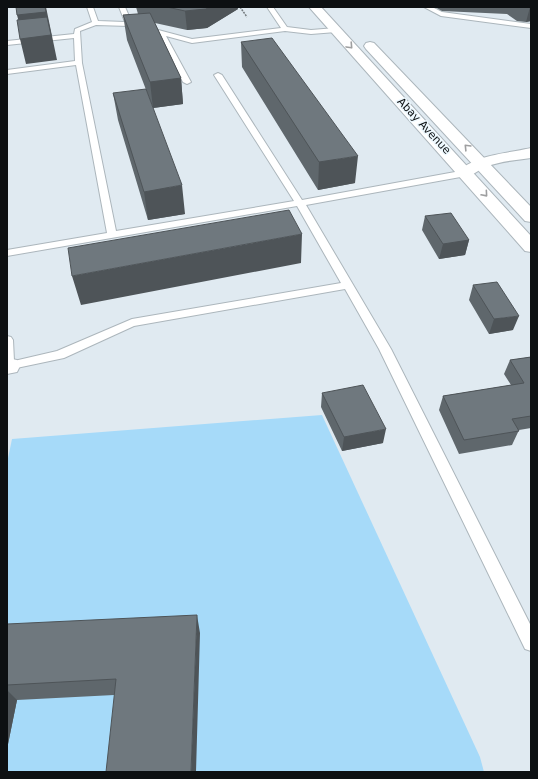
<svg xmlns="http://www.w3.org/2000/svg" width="538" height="779" viewBox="0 0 538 779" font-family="'DejaVu Sans',sans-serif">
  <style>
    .green { fill: #a6daf9 }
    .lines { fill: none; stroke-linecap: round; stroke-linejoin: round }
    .lane-casing { stroke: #acb6bc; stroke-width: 2 }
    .street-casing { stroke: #acb6bc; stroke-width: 2 }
    .secondary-casing { stroke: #acb6bc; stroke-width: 2 }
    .path { stroke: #747b7f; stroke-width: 1.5; stroke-dasharray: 2 1; stroke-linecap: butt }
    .lane { fill: #fff; fill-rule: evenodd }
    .street { fill: #fff; fill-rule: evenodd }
    .secondary { fill: #fff; fill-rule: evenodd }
    .wall { fill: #5f676c }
    .shaded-wall { fill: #4e5458 }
    .building { fill: #6f787e; stroke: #4e5458 }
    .oneway { stroke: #9e9fa0 }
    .labels { text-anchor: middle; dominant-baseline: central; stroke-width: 3; stroke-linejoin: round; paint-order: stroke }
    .far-street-label { font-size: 11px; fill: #0d1012; stroke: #edf8fe }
  </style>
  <rect width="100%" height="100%" fill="#e0eaf1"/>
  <path class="green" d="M 322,415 L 480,757 L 484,772 L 7,772 L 7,463 L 12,439 Z"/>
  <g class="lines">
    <g class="lane-casing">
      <path id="lane" d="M 87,7 L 93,7 L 98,21 L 125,22 L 119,7 L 125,7 L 132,23 L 192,39 L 281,28 L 267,7 L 273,7 L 287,27 L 311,30 L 336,28 L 339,30 L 336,32 L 311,34 L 285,31 L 192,43 L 166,36 L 191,82 L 187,84 L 183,82 L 158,34 L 129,26 L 96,25 L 80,31 L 82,63 L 116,231 L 294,201 L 214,75 L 218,73 L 222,75 L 302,200 L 466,170 L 470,173 L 466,176 L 306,205 L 391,349 L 531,626 L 531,651 L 525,649 L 379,349 L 345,289 L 134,326 L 64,358 L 7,370 L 7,336 L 11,337 L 13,340 L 14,361 L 57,351 L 132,319 L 341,283 L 297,206 L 7,256 L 7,250 L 107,233 L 76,65 L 7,74 L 7,70 L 75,61 L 74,38 L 7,45 L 7,41 L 74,34 L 75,29 L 92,22 Z
        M 424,7 L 432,7 L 442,12 L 531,24 L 531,28 L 441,16 Z"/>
    </g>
    <g class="street-casing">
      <path id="street" d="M 531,148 L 531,158 C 517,160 500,161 486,167 C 476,170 472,179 460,176 L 458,173 C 471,155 510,153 531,148 Z
        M 7,358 L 17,360 L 20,366 L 17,372 L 7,374 Z"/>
    </g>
    <g class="secondary-casing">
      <path id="secondary" d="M 309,7 L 321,7 L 531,236 L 531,252 L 525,251 Z
        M 370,42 L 374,43 L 531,207 L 531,222 L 525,221 L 366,49 L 364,46 L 366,43 Z"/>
    </g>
    <path class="path" d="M 240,7 L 247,17"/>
    <use href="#lane" class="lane"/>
    <use href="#street" class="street"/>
    <use href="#secondary" class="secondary"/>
  </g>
  <path class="wall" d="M 136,7 L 237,7 L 238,9 L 207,28 L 187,30 L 155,23 L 181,78 L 183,104 L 153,108 L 127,40 L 123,15 L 138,14 Z
    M 435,7 L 531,7 L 531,21 L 526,22 L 517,21 L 507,14 L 442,11 Z
    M 241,42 L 355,183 L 318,190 L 242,67 Z
    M 113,93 L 185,214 L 148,220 L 118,120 Z
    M 425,216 L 469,240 L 465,255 L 439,259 L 422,230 Z
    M 473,285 L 513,330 L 489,334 L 469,300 Z
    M 531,357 L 531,428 L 519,430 L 512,445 L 459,454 L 439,410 L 443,396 L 511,385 L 504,374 L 510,360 Z
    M 322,393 L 383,443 L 342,451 L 321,407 Z
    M 7,624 L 200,633 L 114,695 L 17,700 L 7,749 Z"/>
  <path class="shaded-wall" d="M 46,7 L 57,60 L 26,64 L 20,39 L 23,38 L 17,15 Z
    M 209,7 L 237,7 L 238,9 L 207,28 L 187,30 L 185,11 Z
    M 530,7 L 531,7 L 531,21 L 526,22 Z
    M 181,78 L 183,104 L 153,108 L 150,82 Z
    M 358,156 L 355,183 L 318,190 L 319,162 Z
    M 182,185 L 185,214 L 148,220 L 144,192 Z
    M 302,234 L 301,263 L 81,305 L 72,276 Z
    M 469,240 L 465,255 L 439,259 L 443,244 Z
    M 519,316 L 513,330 L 489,334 L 494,319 Z
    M 386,429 L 383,443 L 342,451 L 344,437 Z
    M 197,615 L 200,633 L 196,772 L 191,772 Z
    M 7,690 L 17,700 L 7,749 Z"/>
  <path class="building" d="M 16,7 L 45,7 L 46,12 L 17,15 Z
    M 167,7 L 209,7 L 206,9 L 185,11 Z
    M 150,13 L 181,78 L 150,82 L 123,15 Z
    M 47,17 L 51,35 L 20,39 L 17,20 Z
    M 272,38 L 358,156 L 319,162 L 241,42 Z
    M 146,89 L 182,185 L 144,192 L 113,93 Z
    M 289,210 L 302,234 L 72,276 L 68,248 Z
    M 451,213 L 469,240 L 443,244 L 425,216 Z
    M 497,282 L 519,316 L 494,319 L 473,285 Z
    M 531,357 L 531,416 L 512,419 L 519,431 L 464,440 L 443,396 L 524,383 L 510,360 Z
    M 363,385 L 386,429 L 344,437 L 322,393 Z
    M 197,615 L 191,772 L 106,772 L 116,679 L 7,685 L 7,624 Z"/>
  <defs><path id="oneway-chevron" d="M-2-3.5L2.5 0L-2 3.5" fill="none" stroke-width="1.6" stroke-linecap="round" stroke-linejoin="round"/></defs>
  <g class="oneway">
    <use href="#oneway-chevron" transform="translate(350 46) rotate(47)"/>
    <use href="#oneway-chevron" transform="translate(467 147) rotate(-134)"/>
    <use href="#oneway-chevron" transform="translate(485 194) rotate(49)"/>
  </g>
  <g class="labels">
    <g class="far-street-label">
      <text transform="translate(424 126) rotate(47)">Abay Avenue</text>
    </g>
  </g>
  <rect width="538" height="779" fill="none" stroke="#0d1012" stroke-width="16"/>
</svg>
